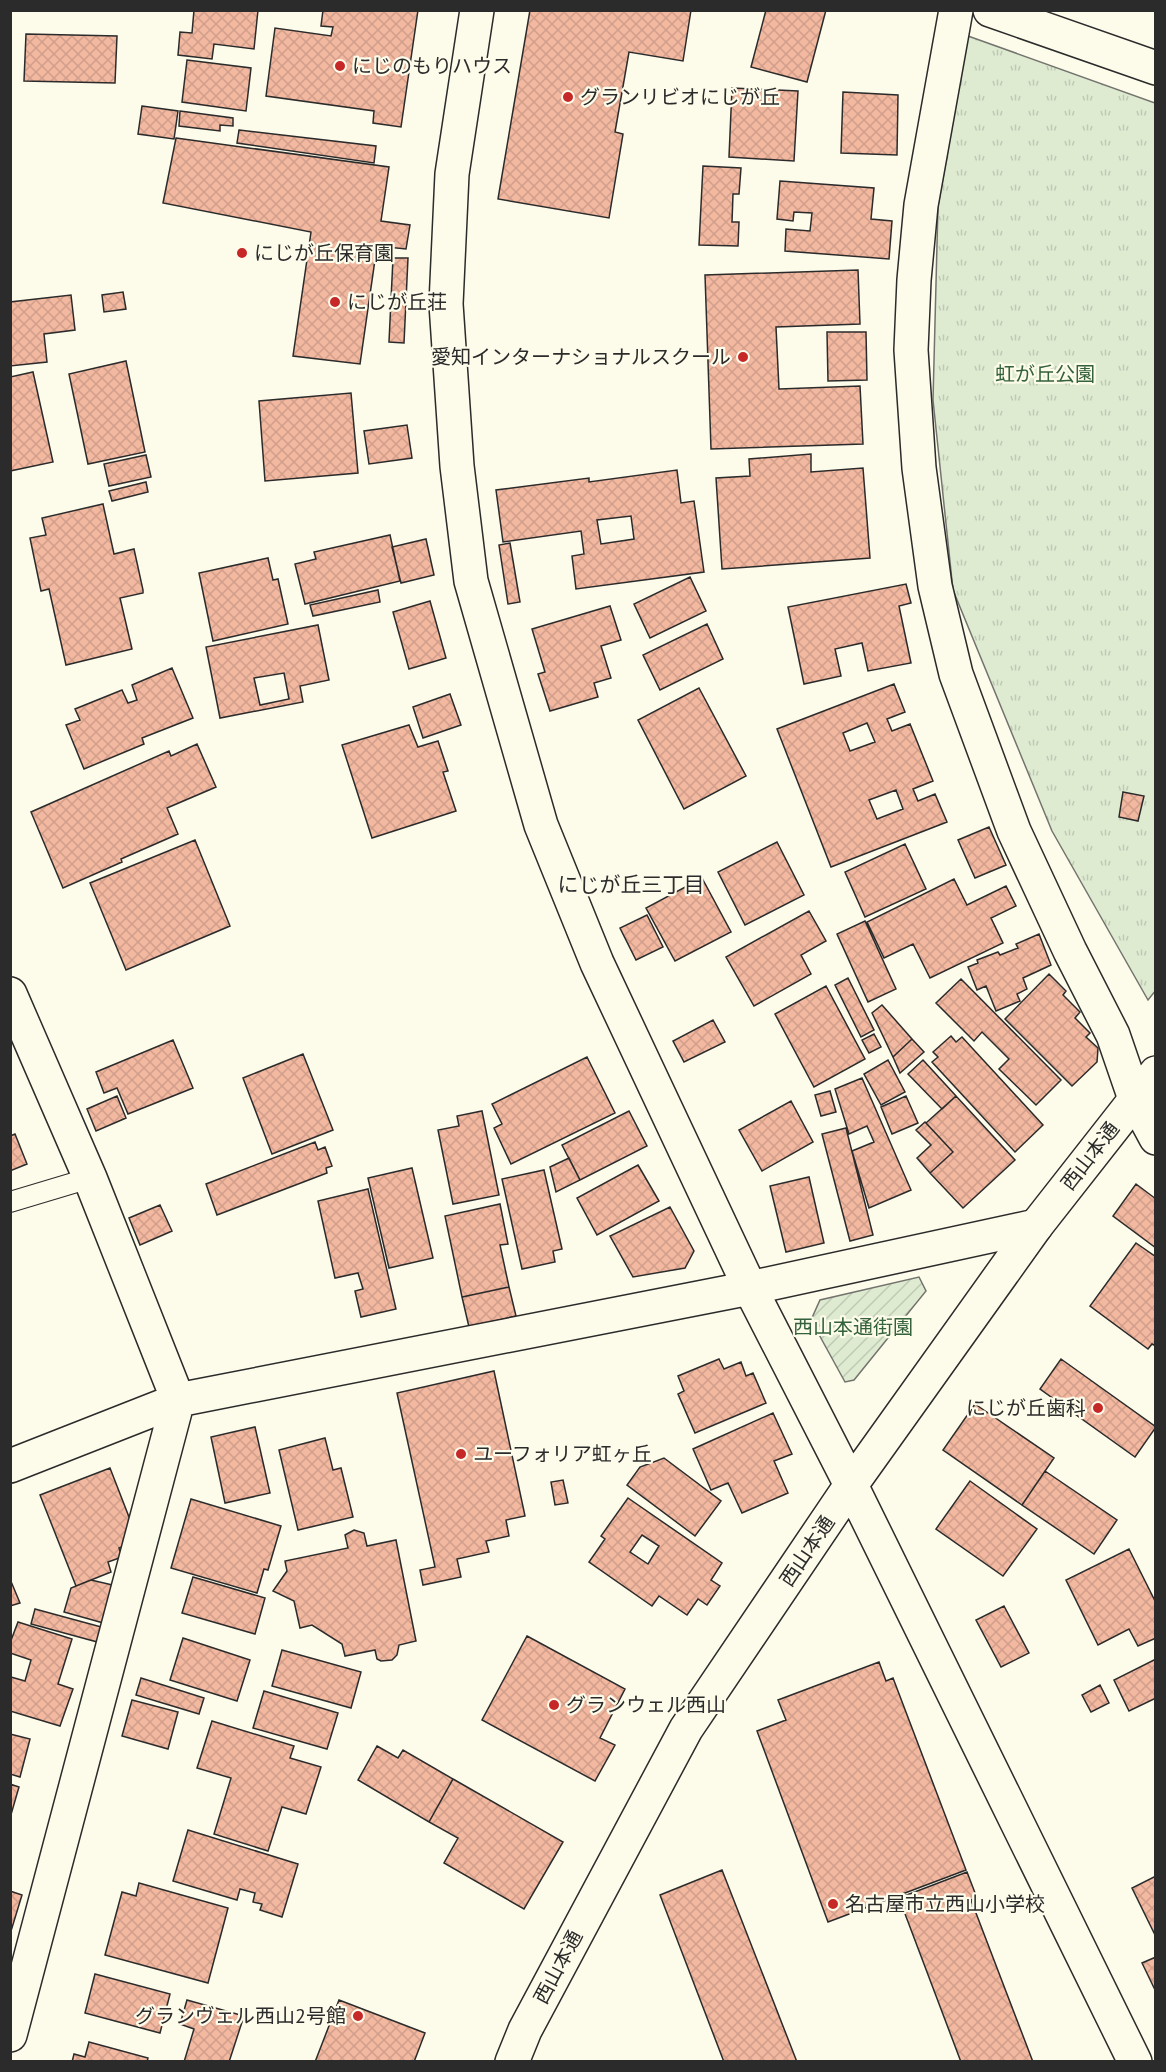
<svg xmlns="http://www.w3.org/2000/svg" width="1166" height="2072" viewBox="0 0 1166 2072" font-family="'PT Sans','Noto Sans JP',sans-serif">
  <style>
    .park { fill: url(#park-tufts); stroke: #74746e; stroke-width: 1.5 }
    .garden { fill: url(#garden-furrows); stroke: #74746e; stroke-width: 1.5 }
    .building { fill: url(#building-cross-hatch); stroke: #2b2b2b; stroke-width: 1.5; fill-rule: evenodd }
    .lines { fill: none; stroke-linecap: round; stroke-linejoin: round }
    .lane-casing { stroke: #2b2b2b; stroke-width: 22 }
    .street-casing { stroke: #2b2b2b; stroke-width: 36 }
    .secondary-casing { stroke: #2b2b2b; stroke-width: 36 }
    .lane { stroke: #fdfbea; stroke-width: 20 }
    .street { stroke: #fdfbea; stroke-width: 33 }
    .secondary { stroke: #fdfbea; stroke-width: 33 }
    .poi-dot { fill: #c62828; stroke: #fdfbea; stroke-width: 2 }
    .labels { text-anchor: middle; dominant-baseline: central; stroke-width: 4.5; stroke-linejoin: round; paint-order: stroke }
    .poi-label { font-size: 20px; fill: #2b2b2b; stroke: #fdfbea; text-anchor: start }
    .park-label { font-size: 20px; fill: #34623c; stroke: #fdfbea }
    .street-label { font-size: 20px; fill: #2b2b2b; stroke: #fdfbea }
    .neighbourhood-label { font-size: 21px; fill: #2b2b2b; stroke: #fdfbea }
  </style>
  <defs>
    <pattern id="park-tufts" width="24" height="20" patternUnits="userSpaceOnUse" patternTransform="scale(1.5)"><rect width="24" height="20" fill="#deebd1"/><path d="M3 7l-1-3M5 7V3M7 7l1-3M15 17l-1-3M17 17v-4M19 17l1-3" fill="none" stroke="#bfcab4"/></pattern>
    <pattern id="garden-furrows" width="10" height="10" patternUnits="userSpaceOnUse" patternTransform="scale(1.5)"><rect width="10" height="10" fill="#deebd1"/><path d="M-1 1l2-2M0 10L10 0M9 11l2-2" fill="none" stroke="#bfcab4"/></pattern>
    <pattern id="building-cross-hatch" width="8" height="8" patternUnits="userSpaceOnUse" patternTransform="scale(1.5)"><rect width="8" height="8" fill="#f2b8a0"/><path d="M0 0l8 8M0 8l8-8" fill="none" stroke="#d09e8a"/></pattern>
  </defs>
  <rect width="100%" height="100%" fill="#fdfbea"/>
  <path class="park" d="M 968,36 L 1155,103 L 1156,990 L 1148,1000 L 1052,831 L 953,590 L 933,400 L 938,206 Z"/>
  <path class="garden" d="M 919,1277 L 926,1291 L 854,1380 L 845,1382 L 811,1320 L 820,1300 Z"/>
  <path class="building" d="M 194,10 L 258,10 L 254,49 L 214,44 L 212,59 L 178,55 L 180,32 L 192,33 Z
    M 323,10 L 418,10 L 401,127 L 373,123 L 374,111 L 266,96 L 275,28 L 331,36 L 333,27 L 321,26 Z
    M 530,10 L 691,10 L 683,61 L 629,52 L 615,132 L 623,134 L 609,218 L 498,199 Z
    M 766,10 L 826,10 L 807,82 L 751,67 Z
    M 26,34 L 117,36 L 115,83 L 24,81 Z
    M 187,60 L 251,68 L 246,111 L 182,102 Z
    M 732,88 L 798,91 L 794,161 L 729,157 Z
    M 843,92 L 898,95 L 897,155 L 841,153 Z
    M 142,106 L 178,111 L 174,139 L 138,134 Z
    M 180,111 L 233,118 L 233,126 L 220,125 L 220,131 L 179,126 Z
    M 239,130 L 376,146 L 374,163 L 237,143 Z
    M 176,138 L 389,167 L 381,221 L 410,225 L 406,249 L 377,246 L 360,364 L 293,356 L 311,232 L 163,203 Z
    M 703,166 L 741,168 L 739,194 L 733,194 L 732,222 L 739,222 L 738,246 L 699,245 Z
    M 780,181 L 874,188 L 871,219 L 892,221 L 889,259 L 785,251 L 786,229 L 810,231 L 812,213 L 794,212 L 793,221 L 777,219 Z
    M 393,258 L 408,258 L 404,343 L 389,342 Z
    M 858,270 L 860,324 L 776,327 L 779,389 L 860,386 L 863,444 L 711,449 L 705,275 Z
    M 123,292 L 126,309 L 104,312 L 102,295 Z
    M 71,295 L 75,330 L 44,334 L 47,362 L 10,366 L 10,302 Z
    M 827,332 L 866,332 L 867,380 L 828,381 Z
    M 126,361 L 145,452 L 88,464 L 69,374 Z
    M 33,372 L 53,462 L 10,471 L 10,377 Z
    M 351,393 L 358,473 L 265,481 L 259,401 Z
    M 407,425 L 412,458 L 369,464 L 364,431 Z
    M 811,454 L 811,472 L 863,468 L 870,558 L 722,569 L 716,478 L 750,476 L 749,459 Z
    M 146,455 L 151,477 L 109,486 L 104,464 Z
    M 677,470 L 681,503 L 694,501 L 704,572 L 576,589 L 572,556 L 584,554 L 581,531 L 503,542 L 496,490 L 589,478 L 589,482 ZM 631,516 L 634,539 L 601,544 L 597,520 Z
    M 146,482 L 148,492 L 112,501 L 109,491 Z
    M 103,504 L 114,554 L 134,549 L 143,590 L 143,593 L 120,598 L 132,649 L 66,665 L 49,589 L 41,591 L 30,538 L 46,535 L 42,518 Z
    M 390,535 L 400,581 L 305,604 L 295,564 L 316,559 L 314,552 Z
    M 426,539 L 434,575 L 401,583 L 392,547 Z
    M 510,543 L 520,602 L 508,604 L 499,545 Z
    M 268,558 L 273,580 L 278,579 L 288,624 L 213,641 L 199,573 Z
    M 690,577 L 706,611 L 650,638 L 634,604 Z
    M 906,584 L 911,603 L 899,606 L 911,663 L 868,671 L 862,643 L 835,649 L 841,676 L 804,684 L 788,607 Z
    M 378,590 L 380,602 L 313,616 L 310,605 Z
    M 430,601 L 446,658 L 409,669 L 393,612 Z
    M 610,606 L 621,640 L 601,646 L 611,678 L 594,683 L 598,697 L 550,711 L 538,674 L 545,672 L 532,629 Z
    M 707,624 L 723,659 L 660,690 L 643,655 Z
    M 318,625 L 329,680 L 300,686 L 303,702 L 220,718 L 206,647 ZM 284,673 L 289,699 L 260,705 L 254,678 Z
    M 172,668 L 193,718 L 142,738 L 144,744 L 84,769 L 66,725 L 80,720 L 75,709 L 122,690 L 128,703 L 137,700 L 132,685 Z
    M 894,684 L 905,712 L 887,719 L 892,731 L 910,724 L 933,781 L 913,789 L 918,801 L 935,794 L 947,822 L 831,867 L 777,729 ZM 867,723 L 875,742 L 850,751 L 843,733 ZM 896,790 L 903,809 L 877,819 L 869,800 Z
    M 699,688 L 746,776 L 684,809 L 638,720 Z
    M 450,694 L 461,725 L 423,738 L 413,707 Z
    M 409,725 L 418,747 L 438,741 L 448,771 L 443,772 L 456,811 L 372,838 L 342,745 Z
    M 197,744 L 216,787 L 167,808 L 178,834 L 121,859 L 122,862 L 63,888 L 31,812 L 169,751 L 171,756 Z
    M 1123,792 L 1144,796 L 1138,821 L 1119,817 Z
    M 989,827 L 1006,865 L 975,878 L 958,840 Z
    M 195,840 L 230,926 L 126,970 L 90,883 Z
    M 777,842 L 804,895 L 745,925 L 718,872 Z
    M 905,844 L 926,889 L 865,917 L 845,872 Z
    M 702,878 L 731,932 L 675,961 L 646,908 Z
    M 954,879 L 967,905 L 1006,886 L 1016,906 L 991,918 L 1003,943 L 930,978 L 913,944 L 884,958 L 867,922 Z
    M 809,911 L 826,941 L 801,955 L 811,974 L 754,1006 L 726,957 Z
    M 647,915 L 663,947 L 636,960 L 620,928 Z
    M 865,921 L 896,989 L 868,1002 L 837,934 Z
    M 1039,934 L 1051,965 L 1023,978 L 1027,989 L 1017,994 L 1020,1001 L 996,1011 L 986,986 L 977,990 L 968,967 L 978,963 L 977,960 L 998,952 L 1000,955 L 1018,948 L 1016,944 Z
    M 1049,974 L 1066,991 L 1063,995 L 1080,1012 L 1075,1018 L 1090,1033 L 1086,1037 L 1098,1048 L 1097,1062 L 1072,1086 L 1005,1019 Z
    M 848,978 L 874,1030 L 861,1037 L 835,985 Z
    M 961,979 L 1061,1080 L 1036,1105 L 999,1069 L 1009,1059 L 982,1032 L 974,1041 L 936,1003 Z
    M 826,986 L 865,1059 L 814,1087 L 775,1014 Z
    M 882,1005 L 912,1039 L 893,1057 L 872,1013 Z
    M 713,1020 L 725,1042 L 684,1062 L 673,1041 Z
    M 874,1034 L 881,1047 L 869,1053 L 862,1040 Z
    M 951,1036 L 956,1042 L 962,1037 L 1043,1125 L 1015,1152 L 932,1062 L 938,1057 L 933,1052 Z
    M 912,1039 L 924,1052 L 900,1073 L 893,1057 Z
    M 173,1040 L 193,1088 L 128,1114 L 117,1088 L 104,1093 L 96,1072 Z
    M 303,1054 L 333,1130 L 272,1154 L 243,1078 Z
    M 587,1057 L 615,1113 L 511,1164 L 494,1128 L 502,1124 L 492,1104 Z
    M 888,1060 L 905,1092 L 881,1105 L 864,1074 Z
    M 923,1060 L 956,1096 L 942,1109 L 908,1074 Z
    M 862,1078 L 911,1190 L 869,1208 L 852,1151 L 874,1142 L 867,1126 L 849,1134 L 835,1089 Z
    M 830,1091 L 836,1112 L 821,1116 L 815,1095 Z
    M 117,1096 L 126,1118 L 96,1131 L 87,1109 Z
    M 906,1096 L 918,1123 L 892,1134 L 881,1107 Z
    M 956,1096 L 1015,1160 L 963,1208 L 930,1173 L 953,1152 L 926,1123 Z
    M 791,1101 L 813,1142 L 762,1171 L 739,1130 Z
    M 482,1111 L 499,1195 L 453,1204 L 438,1130 L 459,1126 L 457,1116 Z
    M 629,1111 L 647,1146 L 580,1180 L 562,1145 Z
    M 925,1122 L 953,1152 L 930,1173 L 917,1158 L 931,1145 L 916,1130 Z
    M 846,1128 L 873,1235 L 850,1241 L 822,1134 Z
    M 15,1134 L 27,1164 L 10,1171 L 10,1136 Z
    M 315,1142 L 318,1150 L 325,1147 L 332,1166 L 326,1168 L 327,1173 L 217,1215 L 206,1184 Z
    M 569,1158 L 580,1180 L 556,1192 L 550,1167 Z
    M 638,1165 L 659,1201 L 597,1235 L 577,1198 Z
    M 412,1168 L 433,1258 L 389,1268 L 368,1178 Z
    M 544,1170 L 562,1249 L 553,1251 L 555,1262 L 522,1269 L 502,1179 Z
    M 809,1177 L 824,1243 L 786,1252 L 770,1186 Z
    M 1136,1184 L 1156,1199 L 1156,1248 L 1113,1216 Z
    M 368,1189 L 396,1309 L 361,1317 L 355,1291 L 363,1289 L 358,1273 L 335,1278 L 318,1201 Z
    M 500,1204 L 508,1244 L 500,1245 L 509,1287 L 462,1297 L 445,1216 Z
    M 160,1205 L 172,1231 L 140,1245 L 129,1218 Z
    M 670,1207 L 694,1251 L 685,1268 L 633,1277 L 610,1236 Z
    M 1136,1243 L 1156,1257 L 1156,1346 L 1152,1344 L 1148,1349 L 1090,1306 Z
    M 509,1287 L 516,1316 L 469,1327 L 462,1297 Z
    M 719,1359 L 724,1369 L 741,1362 L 746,1376 L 753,1373 L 766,1403 L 695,1433 L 678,1394 L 684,1391 L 678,1376 Z
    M 1061,1359 L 1156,1427 L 1135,1457 L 1040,1389 Z
    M 494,1371 L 525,1516 L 506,1520 L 509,1536 L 486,1541 L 489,1552 L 457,1559 L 461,1577 L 423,1585 L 420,1570 L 435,1567 L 397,1393 Z
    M 975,1404 L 1054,1458 L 1022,1505 L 943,1450 Z
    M 773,1413 L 792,1454 L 774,1461 L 788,1493 L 742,1513 L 728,1483 L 711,1490 L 693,1449 Z
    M 255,1427 L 270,1493 L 225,1503 L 211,1437 Z
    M 325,1438 L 333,1470 L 341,1468 L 353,1517 L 298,1530 L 279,1450 Z
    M 664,1458 L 721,1501 L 695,1536 L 627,1485 L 640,1467 Z
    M 110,1468 L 136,1535 L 123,1541 L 125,1546 L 119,1548 L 122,1557 L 108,1562 L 111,1572 L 76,1586 L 40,1495 Z
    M 1045,1471 L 1117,1520 L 1094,1554 L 1022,1505 Z
    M 563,1480 L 568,1503 L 555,1505 L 551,1482 Z
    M 970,1481 L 1037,1529 L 1003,1576 L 936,1529 Z
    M 628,1498 L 722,1563 L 711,1580 L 720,1586 L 707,1605 L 698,1599 L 687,1615 L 659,1596 L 652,1606 L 589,1562 L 605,1539 L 601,1536 ZM 642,1535 L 659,1546 L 648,1564 L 630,1552 Z
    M 191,1499 L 281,1526 L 268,1570 L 264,1569 L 257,1593 L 171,1568 Z
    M 354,1530 L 364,1533 L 367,1546 L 396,1540 L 416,1641 L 399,1645 L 397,1655 L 392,1660 L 381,1661 L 377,1659 L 375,1650 L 345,1656 L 342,1644 L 312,1625 L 300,1628 L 294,1601 L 273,1591 L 287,1571 L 285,1561 L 348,1548 L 345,1535 Z
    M 1129,1549 L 1156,1603 L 1156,1638 L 1138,1646 L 1129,1629 L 1098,1645 L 1066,1580 Z
    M 193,1577 L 265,1598 L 255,1634 L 182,1613 Z
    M 10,1579 L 20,1603 L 10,1606 Z
    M 91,1580 L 117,1586 L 107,1624 L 64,1612 L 71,1588 Z
    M 1004,1606 L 1029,1653 L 1001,1667 L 976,1620 Z
    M 35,1609 L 105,1628 L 101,1643 L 31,1624 Z
    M 18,1622 L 72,1639 L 58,1684 L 73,1689 L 60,1726 L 10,1711 L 11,1677 L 25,1681 L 31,1660 L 10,1653 L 10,1643 Z
    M 527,1636 L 625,1689 L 600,1738 L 615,1745 L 595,1781 L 482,1720 Z
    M 183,1638 L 250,1660 L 237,1701 L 170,1680 Z
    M 282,1650 L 361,1672 L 351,1708 L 272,1686 Z
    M 1156,1659 L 1156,1698 L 1129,1711 L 1114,1680 Z
    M 879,1662 L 886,1681 L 893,1678 L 966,1870 L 828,1922 L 757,1731 L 786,1720 L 778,1700 Z
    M 141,1678 L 204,1698 L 199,1714 L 136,1695 Z
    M 1100,1685 L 1109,1703 L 1091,1712 L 1082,1695 Z
    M 264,1691 L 338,1713 L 327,1749 L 253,1728 Z
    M 132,1700 L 178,1712 L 168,1749 L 122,1736 Z
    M 212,1721 L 294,1746 L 290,1758 L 321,1767 L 306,1814 L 282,1807 L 268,1851 L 214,1834 L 231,1778 L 197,1768 Z
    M 10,1734 L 30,1739 L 20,1777 L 10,1774 Z
    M 377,1746 L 398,1758 L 403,1750 L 453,1779 L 429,1822 L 358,1780 Z
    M 453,1779 L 563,1842 L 524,1909 L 444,1863 L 458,1838 L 429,1822 Z
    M 10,1784 L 19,1787 L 10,1818 Z
    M 188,1830 L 298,1864 L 282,1917 L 260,1910 L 262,1904 L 253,1902 L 255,1893 L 240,1889 L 237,1900 L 173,1881 Z
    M 722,1870 L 797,2062 L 724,2062 L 660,1895 Z
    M 967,1872 L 977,1898 L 971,1900 L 1033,2062 L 961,2062 L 899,1898 Z
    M 1156,1876 L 1156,1937 L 1132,1888 Z
    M 139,1883 L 228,1908 L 208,1983 L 105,1955 L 122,1892 L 136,1896 Z
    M 10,1891 L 22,1895 L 11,1931 L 10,1931 Z
    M 1156,1957 L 1156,1992 L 1142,1963 Z
    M 95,1974 L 170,1994 L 160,2033 L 85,2013 Z
    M 187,2000 L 244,2016 L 229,2062 L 184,2062 L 194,2029 L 180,2024 Z
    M 339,2000 L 425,2033 L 414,2062 L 315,2062 Z
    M 89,2042 L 148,2058 L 147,2062 L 72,2062 L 74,2054 L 85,2057 Z"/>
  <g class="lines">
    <g class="lane-casing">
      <path id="lane" d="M 10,1202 L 90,1178"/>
    </g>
    <g class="street-casing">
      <path id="street" d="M 956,10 L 921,205 L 914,280 L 911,350 L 919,468 L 935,586 L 956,674 L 1014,831 L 1070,951 L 1113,1035 L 1135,1099 L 1156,1138
        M 990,10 L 1156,68
        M 10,994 L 90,1178 L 178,1400 L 10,2035
        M 10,1466 L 178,1400 L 750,1288 L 1036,1226"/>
    </g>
    <g class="secondary-casing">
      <path id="secondary" d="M 477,10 L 452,174 L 446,304 L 457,466 L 471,581 L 541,825 L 597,963 L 750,1288 L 851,1485 L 1135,2062
        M 512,2062 L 525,2030 L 686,1729 L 851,1485 L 1036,1226 L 1156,1073"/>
    </g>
    <use href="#lane" class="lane"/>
    <use href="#street" class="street"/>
    <use href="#secondary" class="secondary"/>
  </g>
  <g class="poi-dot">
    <circle cx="340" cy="66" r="6"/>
    <circle cx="568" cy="97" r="6"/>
    <circle cx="242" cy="253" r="6"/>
    <circle cx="335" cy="302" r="6"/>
    <circle cx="743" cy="357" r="6"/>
    <circle cx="1098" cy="1408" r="6"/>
    <circle cx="461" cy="1454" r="6"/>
    <circle cx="554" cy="1705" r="6"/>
    <circle cx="833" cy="1904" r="6"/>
    <circle cx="358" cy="2016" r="6"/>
  </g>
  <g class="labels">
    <g class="poi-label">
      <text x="352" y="66">にじのもりハウス</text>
      <text x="580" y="97">グランリビオにじが丘</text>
      <text x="254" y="253">にじが丘保育園</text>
      <text x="347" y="302">にじが丘荘</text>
      <text x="731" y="357" text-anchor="end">愛知インターナショナルスクール</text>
      <text x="1086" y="1408" text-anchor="end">にじが丘歯科</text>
      <text x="473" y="1454">ユーフォリア虹ヶ丘</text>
      <text x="566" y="1705">グランウェル西山</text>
      <text x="845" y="1904">名古屋市立西山小学校</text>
      <text x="346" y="2016" text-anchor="end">グランヴェル西山2号館</text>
    </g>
    <g class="park-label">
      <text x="1045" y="374">虹が丘公園</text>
      <text x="853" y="1327">西山本通街園</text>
    </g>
    <g class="street-label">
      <text transform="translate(1090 1156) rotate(-52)">西山本通</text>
      <text transform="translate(807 1551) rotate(-56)">西山本通</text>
      <text transform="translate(558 1967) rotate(-62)">西山本通</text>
    </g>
    <g class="neighbourhood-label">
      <text x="631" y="884">にじが丘三丁目</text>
    </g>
  </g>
  <rect width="1166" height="2072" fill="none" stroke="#2b2b2b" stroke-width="24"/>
</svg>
